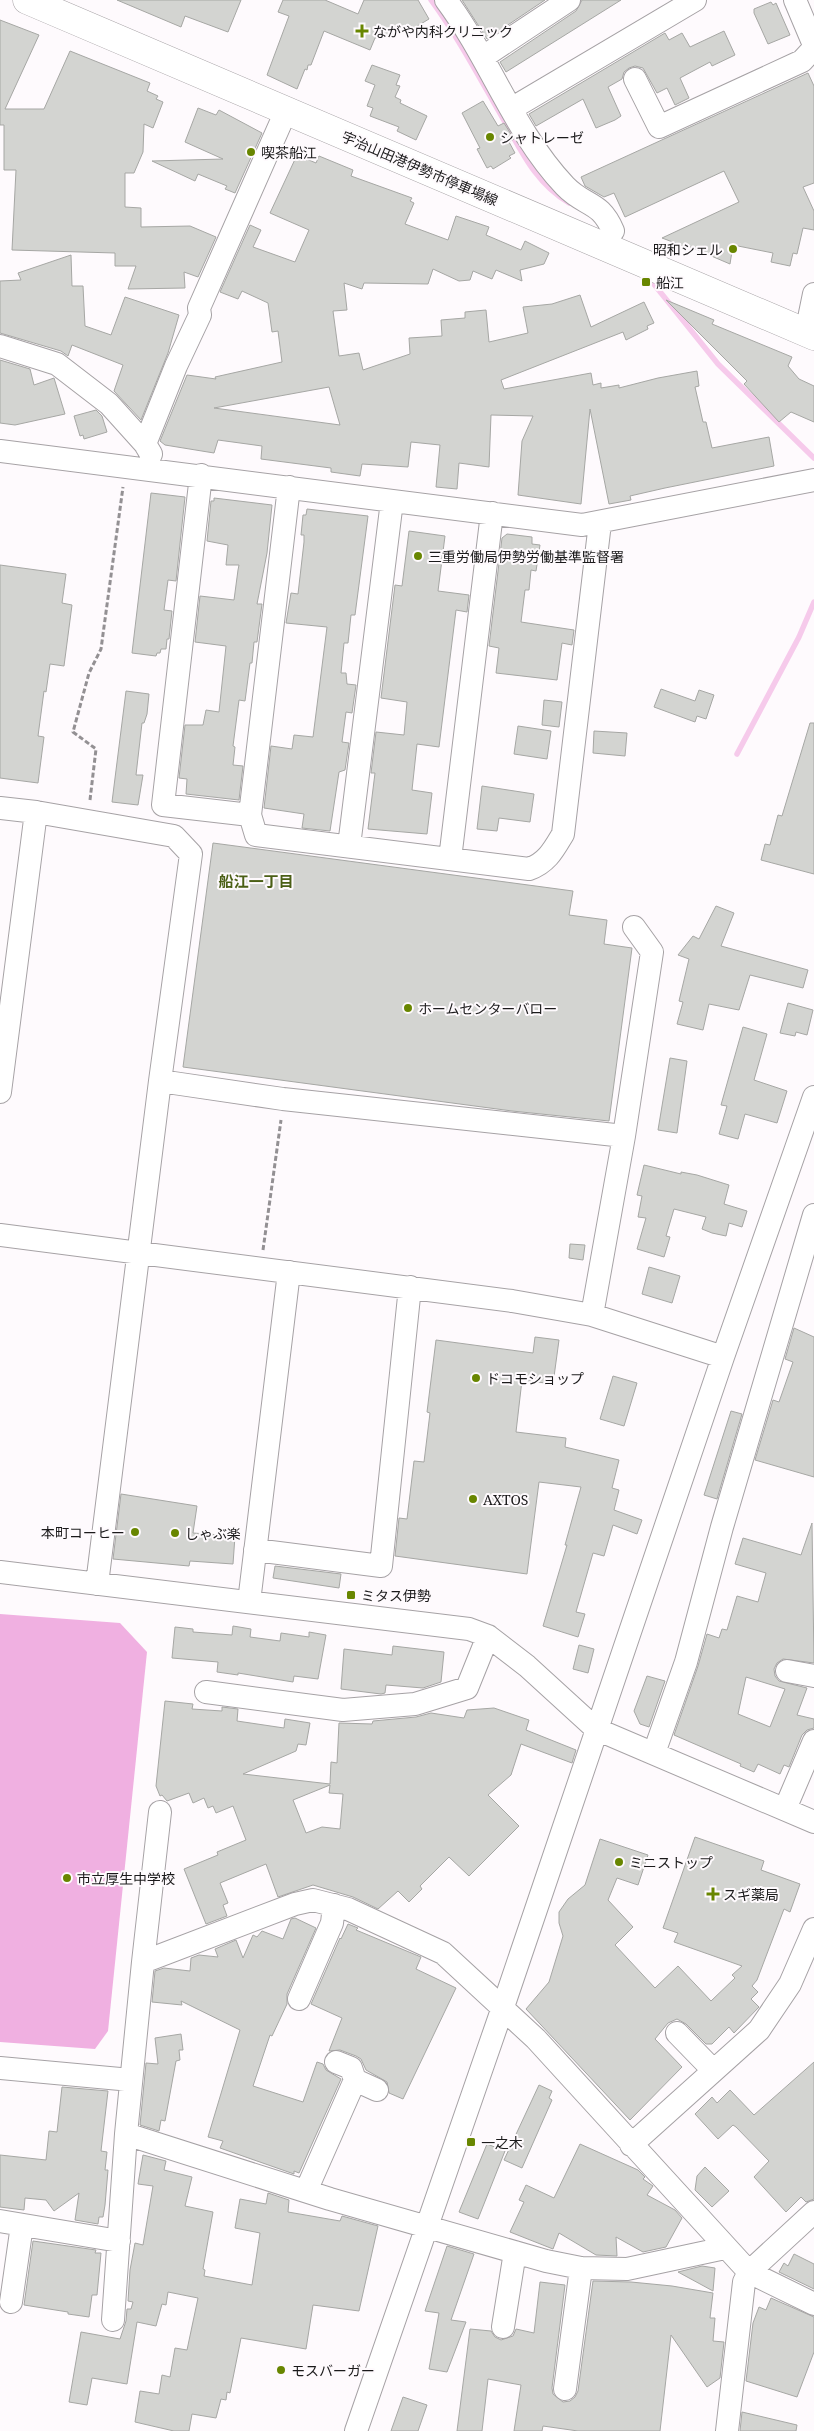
<svg xmlns="http://www.w3.org/2000/svg" width="814" height="2431" viewBox="0 0 814 2431" font-family="'Noto Serif','Noto Sans JP',serif">
  <style>
    .green { fill: #f0b0e1 }
    .lines { fill: none; stroke-linecap: round; stroke-linejoin: round }
    .stream { stroke: #f6caeb; stroke-width: 5.5 }
    .building { fill: #d3d4d1; stroke: #a6a7a4; fill-rule: evenodd }
    .minor-casing { stroke: #a6a2a5; stroke-width: 24 }
    .major-casing { stroke: #a6a2a5; stroke-width: 29 }
    .path { stroke: #939093; stroke-width: 3; stroke-dasharray: 5 2.5; stroke-linecap: butt }
    .minor { stroke: #fff; stroke-width: 22 }
    .major { stroke: #fff; stroke-width: 28 }
    .poi-dot { fill: #688600; stroke: #fefafd; stroke-width: 2 }
    .labels { text-anchor: middle; dominant-baseline: central; stroke-width: 4; stroke-linejoin: round; paint-order: stroke }
    .poi-label { font-size: 14px; fill: #1b1a1b; stroke: #fefafd; text-anchor: start }
    .street-label { font-size: 14px; fill: #1b1a1b; stroke: #fefafd }
    .neighbourhood-label { font-size: 15px; font-weight: bold; fill: #4a5f15; stroke: #fefafd }
  </style>
  <rect width="100%" height="100%" fill="#fefafd"/>
  <path class="green" d="M 0,1614 L 120,1623 L 147,1652 L 108,2031 L 95,2049 L 0,2042 Z"/>
  <g class="lines">
    <path class="stream" d="M 431,0 C 458,37 479,77 502,117 C 521,150 535,183 569,203
      M 653,283 L 718,364 L 814,458
      M 737,754 L 799,637 L 814,602"/>
  </g>
  <path class="building" d="M 117,0 L 241,0 L 228,32 L 185,16 L 181,27 Z
    M 283,0 L 325,0 L 358,14 L 364,0 L 418,0 L 429,19 L 409,31 L 375,38 L 370,50 L 324,31 L 311,65 L 308,65 L 307,70 L 305,69 L 297,89 L 267,75 L 289,16 L 278,12 Z
    M 462,0 L 545,0 L 487,39 Z
    M 582,0 L 621,0 L 506,72 L 500,62 L 576,11 Z
    M 771,2 L 773,5 L 776,3 L 790,35 L 768,44 L 754,13 L 754,9 Z
    M 0,20 L 39,35 L 5,109 L 44,109 L 70,51 L 150,83 L 147,91 L 158,96 L 156,99 L 163,102 L 153,128 L 144,124 L 143,152 L 134,173 L 125,173 L 125,207 L 141,208 L 141,227 L 190,226 L 216,237 L 198,277 L 184,272 L 185,288 L 128,289 L 136,266 L 115,266 L 115,253 L 12,250 L 16,170 L 4,170 L 4,125 L 0,125 Z
    M 724,31 L 735,55 L 712,66 L 710,62 L 680,78 L 689,98 L 675,105 L 667,88 L 657,93 L 643,68 L 635,66 L 629,68 L 624,72 L 622,79 L 608,87 L 621,116 L 615,120 L 596,128 L 583,99 L 536,126 L 529,114 L 665,33 L 669,40 L 682,33 L 690,47 Z
    M 372,65 L 400,75 L 396,85 L 400,86 L 395,97 L 401,100 L 400,103 L 427,116 L 416,140 L 397,131 L 399,127 L 370,116 L 373,108 L 367,106 L 375,85 L 365,81 Z
    M 808,73 L 814,86 L 814,183 L 803,187 L 814,211 L 814,230 L 803,228 L 797,254 L 793,253 L 790,266 L 771,262 L 773,253 L 733,245 L 730,264 L 688,246 L 686,247 L 662,238 L 739,202 L 724,171 L 625,217 L 614,193 L 604,197 L 585,186 L 581,177 Z
    M 483,101 L 498,126 L 504,123 L 514,139 L 509,142 L 515,153 L 509,156 L 511,158 L 493,169 L 491,166 L 487,168 L 477,149 L 480,148 L 462,113 Z
    M 198,108 L 216,115 L 219,110 L 262,133 L 235,193 L 225,189 L 227,186 L 198,174 L 195,181 L 152,161 L 223,159 L 185,142 Z
    M 297,155 L 316,163 L 319,156 L 353,170 L 351,176 L 412,198 L 410,201 L 414,203 L 405,224 L 448,240 L 456,216 L 489,227 L 486,235 L 521,250 L 525,241 L 549,253 L 544,264 L 520,270 L 522,281 L 496,270 L 492,279 L 473,271 L 470,280 L 459,281 L 433,269 L 428,284 L 364,283 L 362,289 L 344,283 L 347,310 L 333,311 L 339,356 L 359,353 L 363,370 L 410,354 L 409,338 L 442,336 L 441,320 L 465,318 L 465,312 L 486,310 L 489,342 L 528,333 L 523,307 L 552,304 L 580,295 L 591,327 L 644,302 L 654,323 L 647,326 L 648,329 L 626,340 L 623,332 L 501,380 L 504,389 L 591,373 L 593,385 L 601,383 L 601,388 L 619,385 L 619,388 L 658,378 L 697,371 L 699,386 L 695,387 L 703,422 L 706,422 L 712,448 L 769,437 L 774,466 L 665,488 L 630,496 L 631,500 L 609,504 L 590,409 L 581,504 L 518,495 L 522,441 L 533,416 L 491,415 L 489,467 L 459,463 L 457,489 L 436,487 L 440,445 L 411,442 L 408,467 L 362,464 L 360,476 L 331,472 L 331,468 L 261,459 L 262,446 L 218,440 L 214,453 L 165,445 L 160,441 L 187,375 L 216,379 L 215,377 L 282,362 L 278,331 L 272,332 L 268,303 L 242,291 L 238,299 L 220,292 L 250,225 L 261,230 L 253,247 L 295,262 L 309,230 L 270,213 ZM 329,387 L 340,425 L 214,408 Z
    M 71,255 L 72,286 L 83,286 L 85,326 L 111,335 L 125,297 L 179,315 L 168,353 L 141,420 L 114,391 L 123,365 L 72,345 L 68,356 L 61,351 L 0,333 L 0,281 L 21,280 L 18,273 Z
    M 666,300 L 714,320 L 712,324 L 792,357 L 788,366 L 799,379 L 814,386 L 814,422 L 791,412 L 779,422 L 744,384 L 747,381 Z
    M 0,360 L 30,369 L 34,385 L 54,378 L 65,414 L 15,425 L 0,423 Z
    M 96,410 L 102,416 L 107,432 L 84,439 L 83,435 L 80,436 L 74,416 Z
    M 151,493 L 185,497 L 176,581 L 168,580 L 164,610 L 172,611 L 169,639 L 167,639 L 166,649 L 161,649 L 160,653 L 157,653 L 156,656 L 132,653 Z
    M 214,498 L 272,505 L 267,553 L 257,604 L 262,604 L 257,642 L 254,642 L 252,663 L 250,663 L 245,701 L 239,700 L 233,746 L 235,747 L 233,765 L 243,766 L 239,800 L 186,794 L 187,779 L 179,778 L 185,725 L 203,725 L 206,710 L 219,712 L 226,646 L 195,642 L 200,596 L 234,600 L 238,570 L 239,565 L 226,565 L 228,545 L 207,541 L 211,501 L 214,501 Z
    M 307,509 L 368,516 L 355,615 L 351,615 L 348,643 L 344,643 L 341,673 L 346,673 L 347,684 L 356,685 L 352,713 L 346,712 L 342,742 L 349,743 L 345,770 L 339,772 L 330,831 L 302,828 L 304,814 L 264,808 L 271,746 L 292,749 L 294,735 L 313,737 L 327,627 L 286,623 L 291,593 L 298,594 L 304,542 L 304,535 L 301,535 L 303,515 L 306,515 Z
    M 409,531 L 445,536 L 438,591 L 469,595 L 467,612 L 456,610 L 439,747 L 417,744 L 412,790 L 432,793 L 427,834 L 368,829 L 375,773 L 371,773 L 376,732 L 404,735 L 407,702 L 381,698 L 395,585 L 402,586 Z
    M 507,534 L 532,537 L 532,544 L 540,545 L 536,571 L 531,570 L 529,590 L 525,590 L 521,622 L 574,630 L 572,645 L 562,643 L 557,680 L 496,673 L 499,648 L 489,646 L 502,538 Z
    M 0,565 L 66,574 L 62,603 L 72,605 L 64,666 L 50,664 L 46,692 L 44,691 L 38,736 L 44,737 L 38,783 L 0,778 Z
    M 661,689 L 695,701 L 699,690 L 714,695 L 706,719 L 697,716 L 695,722 L 654,707 Z
    M 126,691 L 149,694 L 147,714 L 144,723 L 142,723 L 136,775 L 143,775 L 138,805 L 112,802 Z
    M 544,700 L 562,702 L 559,727 L 542,725 Z
    M 810,723 L 814,723 L 814,874 L 761,860 L 765,844 L 770,845 L 778,815 L 782,816 Z
    M 518,726 L 551,731 L 547,759 L 514,754 Z
    M 594,731 L 627,733 L 625,756 L 593,753 Z
    M 482,786 L 534,794 L 530,822 L 499,818 L 497,831 L 477,829 Z
    M 213,843 L 573,891 L 569,915 L 607,920 L 604,944 L 632,948 L 609,1121 L 512,1111 L 183,1067 Z
    M 716,906 L 734,913 L 721,946 L 808,970 L 803,988 L 750,975 L 739,1010 L 709,1004 L 703,1030 L 677,1024 L 683,1002 L 679,1001 L 689,959 L 678,955 L 693,936 L 699,939 Z
    M 788,1003 L 813,1010 L 807,1035 L 796,1032 L 795,1036 L 780,1033 Z
    M 743,1027 L 767,1034 L 754,1080 L 787,1091 L 777,1123 L 745,1114 L 738,1139 L 719,1134 L 727,1106 L 721,1105 Z
    M 670,1058 L 687,1061 L 677,1133 L 658,1130 Z
    M 644,1165 L 681,1174 L 681,1172 L 697,1175 L 729,1185 L 724,1204 L 747,1211 L 742,1227 L 729,1223 L 726,1236 L 712,1233 L 702,1229 L 706,1217 L 674,1209 L 666,1236 L 670,1237 L 664,1257 L 637,1249 L 646,1218 L 638,1217 L 642,1196 L 637,1195 Z
    M 570,1244 L 585,1245 L 583,1260 L 569,1258 Z
    M 649,1267 L 680,1276 L 672,1303 L 642,1294 Z
    M 794,1328 L 814,1337 L 814,1477 L 755,1460 L 773,1400 L 779,1402 L 793,1362 L 785,1359 Z
    M 535,1337 L 559,1340 L 553,1384 L 522,1380 L 516,1432 L 566,1438 L 565,1447 L 619,1460 L 612,1488 L 619,1490 L 614,1510 L 642,1520 L 637,1534 L 613,1525 L 604,1556 L 593,1553 L 576,1612 L 585,1614 L 578,1637 L 543,1626 L 567,1545 L 565,1545 L 581,1487 L 539,1482 L 527,1574 L 395,1556 L 399,1518 L 407,1519 L 414,1461 L 424,1462 L 430,1413 L 427,1412 L 436,1340 L 533,1353 Z
    M 613,1376 L 637,1383 L 624,1426 L 600,1419 Z
    M 731,1411 L 742,1414 L 717,1499 L 704,1495 Z
    M 121,1494 L 197,1506 L 193,1533 L 235,1536 L 233,1564 L 190,1561 L 189,1566 L 113,1559 Z
    M 812,1523 L 814,1663 L 783,1659 L 777,1663 L 774,1669 L 775,1676 L 779,1681 L 807,1688 L 797,1715 L 814,1719 L 814,1728 L 807,1730 L 802,1735 L 789,1767 L 784,1765 L 780,1774 L 758,1764 L 754,1772 L 740,1766 L 741,1764 L 674,1735 L 698,1666 L 707,1634 L 719,1638 L 722,1629 L 727,1630 L 737,1596 L 758,1602 L 766,1573 L 735,1564 L 743,1538 L 801,1555 ZM 746,1677 L 785,1689 L 770,1727 L 738,1714 Z
    M 275,1566 L 341,1574 L 339,1588 L 273,1578 Z
    M 233,1626 L 251,1629 L 250,1637 L 280,1641 L 281,1633 L 309,1637 L 309,1632 L 326,1635 L 318,1679 L 294,1676 L 293,1682 L 238,1673 L 238,1675 L 217,1672 L 218,1662 L 172,1658 L 175,1627 L 193,1629 L 193,1632 L 232,1635 Z
    M 579,1645 L 594,1649 L 588,1673 L 573,1669 Z
    M 393,1646 L 444,1652 L 441,1682 L 423,1688 L 386,1685 L 385,1693 L 381,1694 L 341,1689 L 344,1649 L 392,1655 Z
    M 647,1676 L 665,1681 L 649,1727 L 640,1724 L 634,1711 Z
    M 165,1701 L 193,1704 L 192,1709 L 222,1711 L 222,1707 L 238,1709 L 237,1721 L 284,1728 L 285,1719 L 310,1723 L 306,1745 L 298,1744 L 296,1751 L 243,1774 L 330,1784 L 331,1762 L 337,1763 L 339,1723 L 372,1724 L 373,1721 L 416,1717 L 431,1713 L 464,1718 L 467,1710 L 494,1708 L 529,1720 L 526,1730 L 576,1750 L 572,1763 L 521,1744 L 511,1775 L 488,1795 L 519,1826 L 469,1876 L 449,1857 L 420,1886 L 422,1889 L 409,1902 L 398,1891 L 378,1909 L 353,1897 L 313,1885 L 278,1897 L 266,1864 L 220,1883 L 228,1903 L 223,1905 L 227,1916 L 206,1924 L 184,1869 L 218,1855 L 217,1852 L 246,1840 L 233,1806 L 216,1813 L 213,1806 L 208,1808 L 204,1798 L 193,1803 L 189,1793 L 167,1801 L 162,1795 L 160,1796 L 156,1786 ZM 330,1785 L 329,1793 L 343,1794 L 340,1829 L 322,1827 L 306,1833 L 293,1800 Z
    M 695,1837 L 764,1861 L 761,1870 L 800,1884 L 790,1912 L 784,1909 L 757,1980 L 752,1986 L 758,1992 L 751,1999 L 759,2007 L 734,2033 L 729,2027 L 712,2044 L 706,2044 L 686,2024 L 677,2019 L 668,2023 L 655,2039 L 682,2067 L 630,2120 L 526,2009 L 549,1982 L 563,1936 L 559,1923 L 559,1912 L 568,1899 L 585,1885 L 600,1839 L 648,1855 L 638,1885 L 617,1878 L 608,1900 L 633,1927 L 615,1945 L 655,1988 L 678,1966 L 711,2001 L 735,1978 L 732,1975 L 742,1966 L 674,1942 L 678,1933 L 663,1928 Z
    M 295,1918 L 316,1928 L 287,1994 L 287,2004 L 272,2036 L 270,2035 L 253,2086 L 303,2102 L 317,2062 L 323,2064 L 326,2070 L 341,2079 L 299,2173 L 294,2171 L 294,2174 L 220,2148 L 223,2141 L 208,2137 L 240,2030 L 181,2001 L 182,2005 L 152,2002 L 155,1971 L 164,1968 L 190,1971 L 191,1958 L 199,1955 L 218,1957 L 215,1949 L 236,1940 L 243,1958 L 253,1935 L 257,1937 L 262,1931 L 283,1939 L 291,1919 Z
    M 348,1924 L 358,1928 L 356,1930 L 421,1957 L 416,1969 L 456,1988 L 403,2099 L 389,2093 L 387,2082 L 366,2070 L 361,2059 L 356,2056 L 340,2050 L 329,2051 L 342,2018 L 311,2004 L 340,1938 L 341,1939 Z
    M 181,2034 L 183,2050 L 179,2050 L 180,2060 L 176,2061 L 165,2121 L 161,2120 L 159,2131 L 140,2125 L 146,2063 L 158,2064 L 155,2038 Z
    M 814,2062 L 814,2199 L 806,2202 L 801,2197 L 786,2212 L 754,2177 L 769,2161 L 736,2127 L 733,2125 L 718,2139 L 695,2114 L 712,2097 L 717,2103 L 730,2090 L 754,2115 Z
    M 539,2085 L 552,2091 L 549,2098 L 552,2100 L 522,2168 L 504,2160 Z
    M 62,2087 L 108,2091 L 101,2151 L 107,2152 L 105,2170 L 108,2170 L 105,2205 L 103,2217 L 99,2217 L 98,2224 L 75,2220 L 79,2193 L 54,2211 L 46,2200 L 25,2198 L 24,2210 L 0,2207 L 0,2155 L 46,2160 L 49,2131 L 57,2132 Z
    M 487,2144 L 505,2151 L 478,2219 L 459,2212 Z
    M 580,2144 L 638,2170 L 645,2177 L 643,2179 L 653,2186 L 647,2195 L 675,2210 L 682,2218 L 666,2247 L 643,2252 L 616,2237 L 617,2256 L 596,2255 L 559,2233 L 553,2249 L 510,2232 L 524,2202 L 519,2200 L 526,2185 L 554,2198 Z
    M 143,2155 L 166,2161 L 164,2170 L 192,2177 L 185,2206 L 213,2212 L 203,2269 L 205,2270 L 204,2276 L 252,2285 L 260,2233 L 235,2228 L 240,2199 L 266,2204 L 268,2193 L 289,2200 L 288,2212 L 340,2221 L 342,2216 L 378,2226 L 359,2311 L 313,2305 L 306,2349 L 241,2338 L 230,2393 L 227,2392 L 226,2400 L 221,2399 L 216,2418 L 192,2414 L 189,2431 L 174,2431 L 135,2422 L 140,2391 L 159,2394 L 162,2375 L 170,2377 L 175,2348 L 187,2350 L 198,2298 L 168,2292 L 166,2305 L 162,2304 L 156,2326 L 137,2322 L 127,2384 L 92,2378 L 87,2405 L 69,2402 L 81,2332 L 120,2339 L 126,2321 L 127,2309 L 131,2309 L 133,2302 L 128,2301 L 130,2270 L 135,2243 L 143,2245 L 153,2186 L 138,2184 Z
    M 705,2167 L 729,2191 L 712,2207 L 695,2190 L 697,2176 Z
    M 33,2241 L 96,2250 L 95,2253 L 101,2253 L 97,2295 L 92,2295 L 89,2317 L 68,2314 L 68,2312 L 24,2305 Z
    M 447,2246 L 474,2254 L 451,2320 L 466,2322 L 447,2372 L 429,2369 L 439,2313 L 425,2311 Z
    M 794,2254 L 814,2264 L 814,2289 L 779,2272 L 784,2263 L 788,2266 Z
    M 702,2266 L 715,2268 L 713,2291 L 678,2272 Z
    M 593,2281 L 631,2282 L 672,2286 L 713,2293 L 710,2318 L 715,2318 L 713,2341 L 724,2342 L 720,2378 L 707,2387 L 671,2335 L 660,2431 L 578,2431 L 543,2426 L 542,2431 L 514,2431 L 521,2385 L 488,2379 L 482,2431 L 457,2431 L 470,2329 L 491,2331 L 495,2337 L 501,2340 L 513,2336 L 516,2329 L 534,2333 L 540,2282 L 565,2285 L 552,2388 L 553,2394 L 563,2402 L 570,2401 L 575,2397 L 578,2391 Z
    M 771,2298 L 814,2317 L 814,2352 L 797,2397 L 746,2381 L 753,2323 L 759,2307 L 766,2310 Z
    M 403,2397 L 427,2405 L 418,2431 L 391,2431 Z
    M 742,2412 L 797,2425 L 796,2431 L 740,2431 Z"/>
  <g class="lines">
    <g class="minor-casing">
      <path id="minor" d="M 446,0 C 490,59 514,132 565,186 C 585,207 600,200 613,231
        M 795,0 L 814,45
        M 483,57 L 569,0
        M 635,79 L 659,127 L 802,61 L 814,48
        M 511,109 L 695,0
        M 806,333 L 814,294
        M 0,346 L 57,364 L 109,404 L 145,444 L 151,454
        M 145,444 L 176,366 L 200,315 L 199,308 L 286,111
        M 0,451 L 582,525 L 814,480
        M 201,475 L 163,805 L 250,815
        M 289,487 L 250,815 L 256,835 L 529,869 C 547,863 554,849 563,834 L 600,523
        M 0,808 L 36,812 L 174,836 L 191,854 L 160,1081 L 97,1584
        M 349,846 L 392,501
        M 450,859 L 492,513
        M 160,1081 L 283,1099 L 624,1136
        M 0,1092 L 36,812
        M 0,1235 L 512,1301 L 592,1315 L 723,1357
        M 592,1315 L 624,1136 L 652,952 L 634,927
        M 255,1550 L 381,1566 L 410,1287
        M 0,1572 L 469,1629 L 488,1636 L 527,1666 L 596,1729 L 814,1822
        M 249,1602 L 289,1272
        M 787,1671 L 814,1676
        M 206,1692 L 343,1710 L 415,1704 L 467,1688 L 488,1636
        M 654,1753 L 686,1662 L 722,1527 L 814,1215
        M 785,1809 L 814,1741
        M 143,1962 L 160,1812
        M 299,1999 L 332,1923 L 334,1905
        M 677,2033 L 713,2070
        M 336,2062 L 351,2068 L 355,2080
        M 0,2068 L 131,2080
        M 631,2145 L 759,2030 L 790,1984 L 814,1929
        M 306,2191 L 355,2080 L 377,2090
        M 0,2221 L 119,2241
        M 725,2248 L 627,2269 L 581,2268 L 546,2261 L 330,2199 L 126,2134 L 143,1962 L 295,1904 L 313,1900 L 348,1909 L 443,1953 L 536,2039 L 749,2272 L 814,2304
        M 11,2302 L 22,2225
        M 113,2320 L 126,2134
        M 503,2327 L 515,2252
        M 565,2389 L 581,2268
        M 356,2431 L 503,2007 L 723,1357 L 814,1097
        M 727,2431 L 744,2282 L 749,2272 L 814,2212"/>
    </g>
    <g class="major-casing">
      <path id="major" d="M 27,0 L 814,336"/>
    </g>
    <path class="path" d="M 90,800 L 96,749 L 73,732 L 89,673 L 101,649 L 123,487
      M 263,1250 L 281,1120"/>
    <use href="#minor" class="minor"/>
    <use href="#major" class="major"/>
  </g>
  <g class="poi-dot">
    <path d="M359.5 23.5h5v5h5v5h-5v5h-5v-5h-5v-5h5z"/>
    <circle cx="490" cy="137" r="5"/>
    <circle cx="251" cy="152" r="5"/>
    <circle cx="733" cy="249" r="5"/>
    <rect x="641" y="277" width="10" height="10" rx="2.5"/>
    <circle cx="418" cy="556" r="5"/>
    <circle cx="408" cy="1008" r="5"/>
    <circle cx="476" cy="1378" r="5"/>
    <circle cx="473" cy="1499" r="5"/>
    <circle cx="135" cy="1532" r="5"/>
    <circle cx="175" cy="1533" r="5"/>
    <rect x="346" y="1590" width="10" height="10" rx="2.5"/>
    <circle cx="619" cy="1862" r="5"/>
    <circle cx="67" cy="1878" r="5"/>
    <path d="M710.5 1886.5h5v5h5v5h-5v5h-5v-5h-5v-5h5z"/>
    <rect x="466" y="2137" width="10" height="10" rx="2.5"/>
    <circle cx="281" cy="2370" r="5"/>
  </g>
  <g class="labels">
    <g class="poi-label">
      <text x="373" y="31">ながや内科クリニック</text>
      <text x="500" y="137">シャトレーゼ</text>
      <text x="261" y="152">喫茶船江</text>
      <text x="723" y="249" text-anchor="end">昭和シェル</text>
      <text x="656" y="282">船江</text>
      <text x="428" y="556">三重労働局伊勢労働基準監督署</text>
      <text x="418" y="1008">ホームセンターバロー</text>
      <text x="486" y="1378">ドコモショップ</text>
      <text x="483" y="1499">AXTOS</text>
      <text x="125" y="1532" text-anchor="end">本町コーヒー</text>
      <text x="185" y="1533">しゃぶ楽</text>
      <text x="361" y="1595">ミタス伊勢</text>
      <text x="629" y="1862">ミニストップ</text>
      <text x="77" y="1878">市立厚生中学校</text>
      <text x="723" y="1894">スギ薬局</text>
      <text x="481" y="2142">一之木</text>
      <text x="291" y="2370">モスバーガー</text>
    </g>
    <g class="street-label">
      <text transform="translate(420 168) rotate(23)">宇治山田港伊勢市停車場線</text>
    </g>
    <g class="neighbourhood-label">
      <text x="256" y="881">船江一丁目</text>
    </g>
  </g>
</svg>
